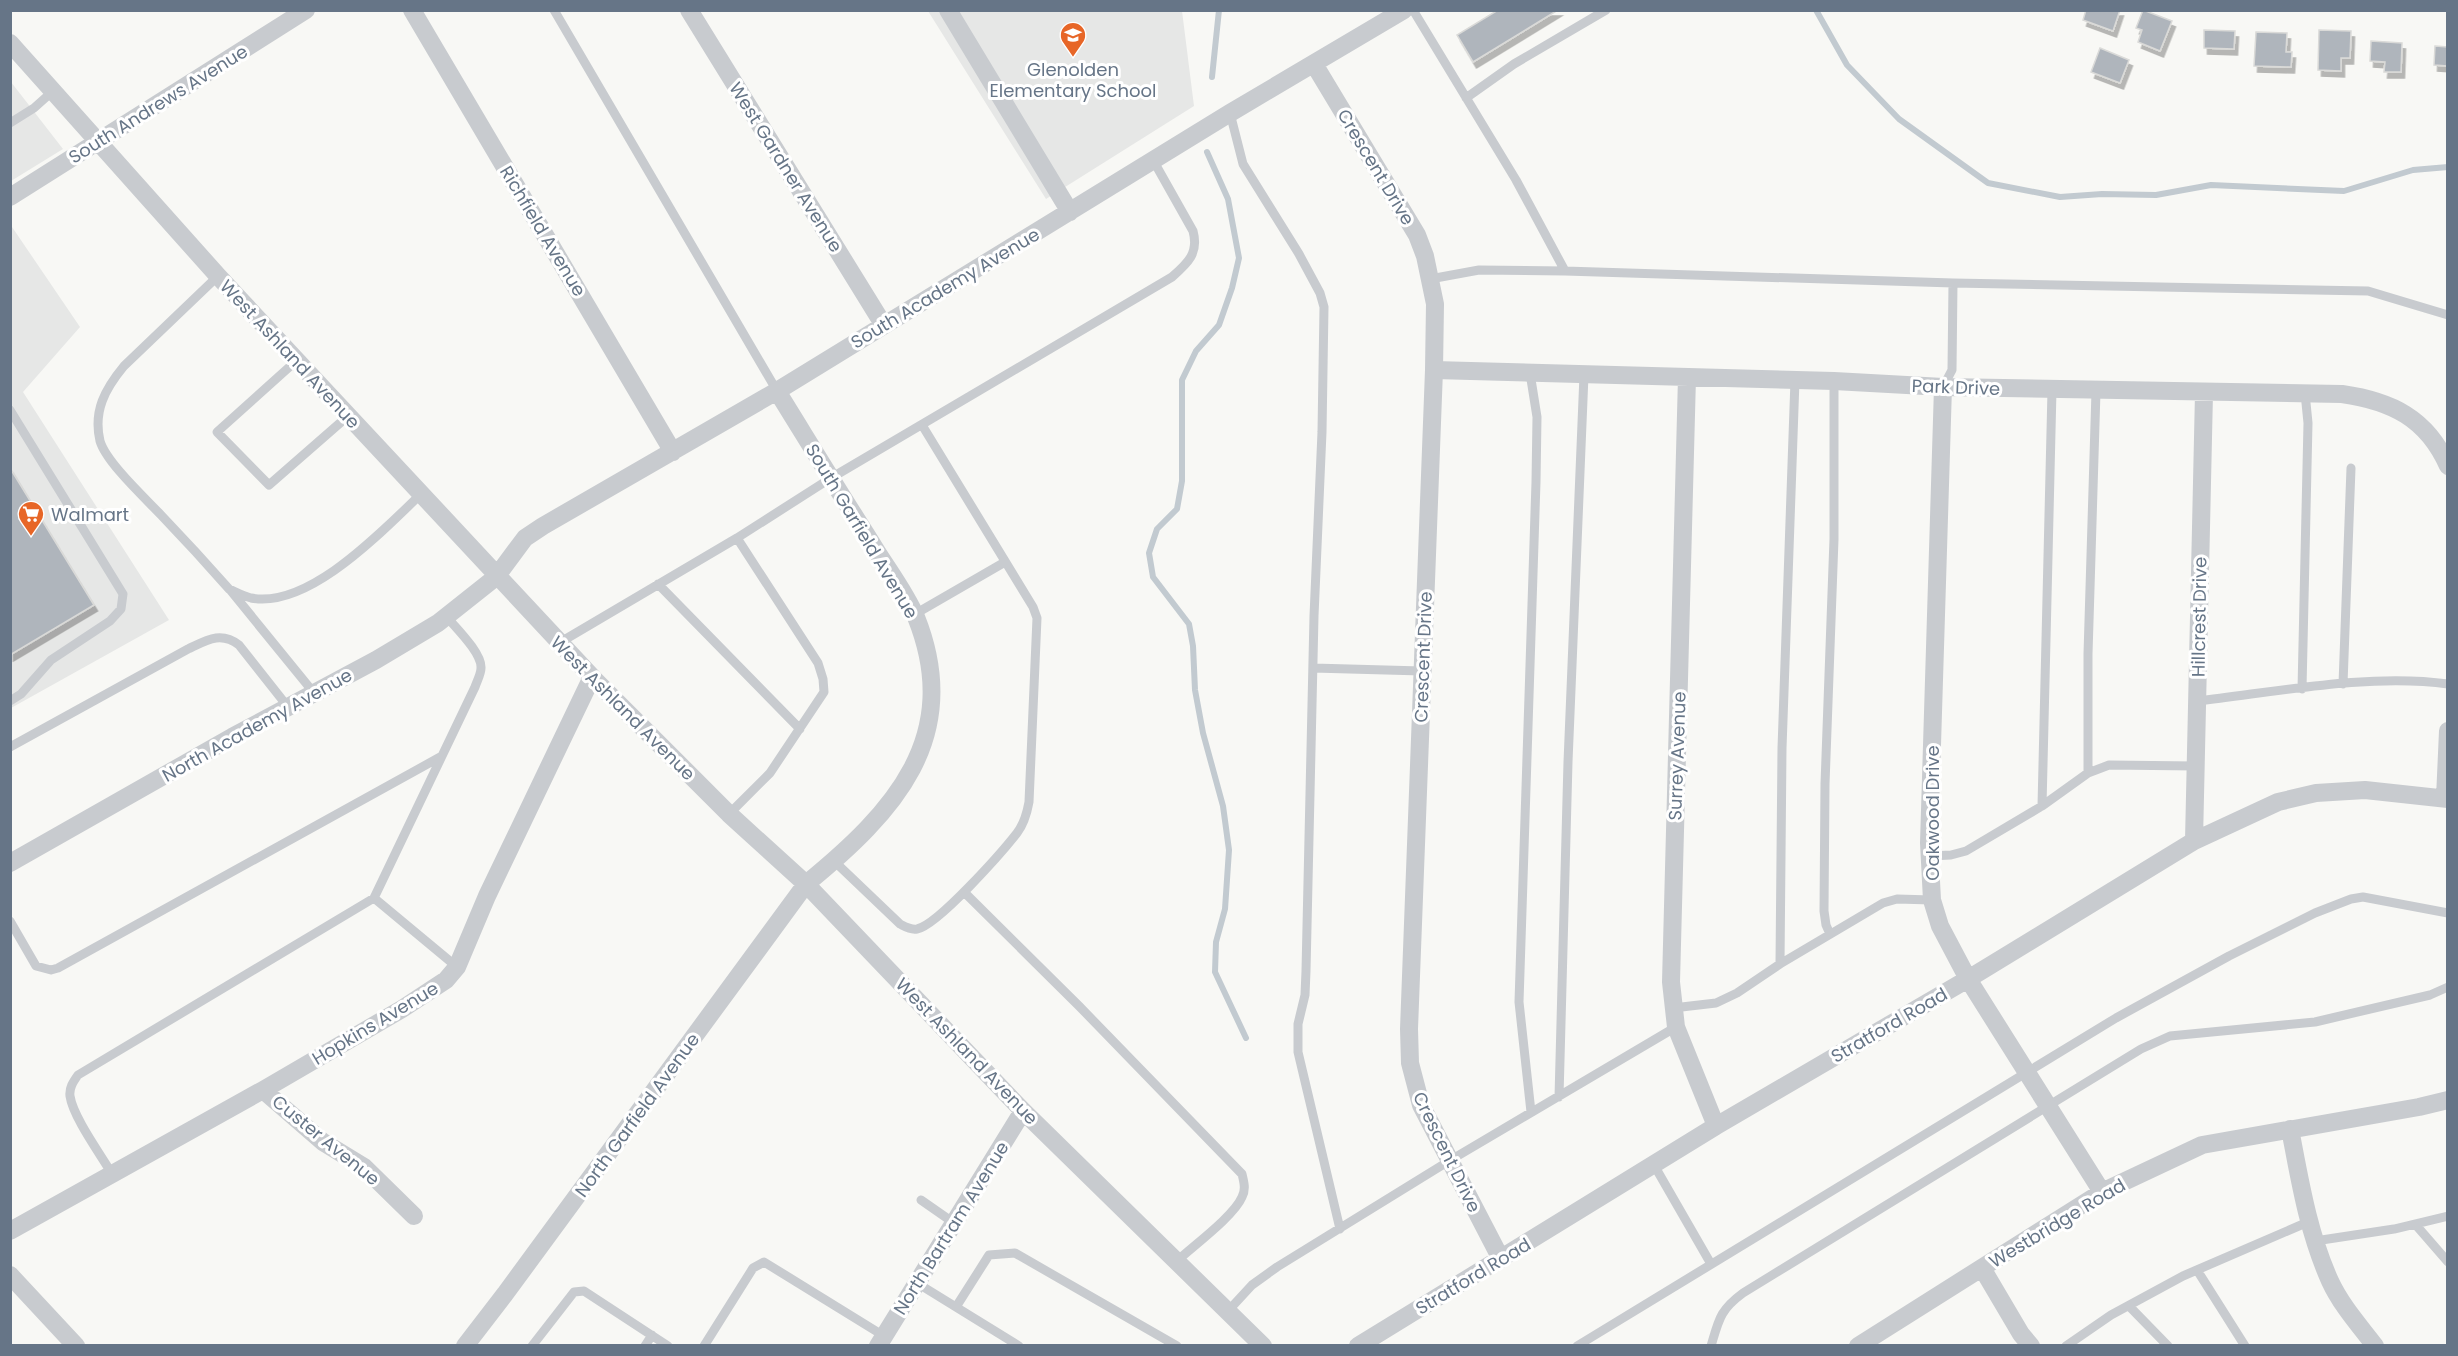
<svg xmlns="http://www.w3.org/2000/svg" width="2458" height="1356" viewBox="0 0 2458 1356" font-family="Poppins,sans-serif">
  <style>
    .built { fill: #e6e7e6 }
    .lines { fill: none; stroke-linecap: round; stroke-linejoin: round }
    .stream { stroke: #c2cad0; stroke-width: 6 }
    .building { fill: #afb5bc; stroke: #dadad8; stroke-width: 1.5; filter: url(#shadow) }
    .service { stroke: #c8cbcf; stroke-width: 9 }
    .minor { stroke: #c8cbcf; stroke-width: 18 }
    .labels { text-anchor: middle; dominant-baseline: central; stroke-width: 6; stroke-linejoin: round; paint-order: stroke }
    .poi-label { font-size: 18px; fill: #667587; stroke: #fff }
    .street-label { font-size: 18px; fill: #667587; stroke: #fff }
  </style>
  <defs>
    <filter id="shadow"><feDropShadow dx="3.5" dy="6" stdDeviation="0" flood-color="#0004"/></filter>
  </defs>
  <rect width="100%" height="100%" fill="#f8f8f5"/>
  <path class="built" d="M 928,11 L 1182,11 L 1194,106 L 1046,199 Z
    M 11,82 L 63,149 L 11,181 Z
    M 10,224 L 80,327 L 23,392 L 169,620 L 11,708 Z"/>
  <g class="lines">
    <path class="stream" d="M 1816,10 L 1847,65 L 1899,119 L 1988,183 L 2060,197 L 2102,194 L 2156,195 L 2211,185 L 2344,191 L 2413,170 L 2448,167
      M 1212,77 L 1219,10
      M 1207,152 L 1228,199 L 1239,258 L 1232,288 L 1219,325 L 1196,351 L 1182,380 L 1182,481 L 1177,509 L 1157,529 L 1149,553 L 1153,577 L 1189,624 L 1193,646 L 1195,690 L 1203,733 L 1223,806 L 1229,850 L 1225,909 L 1216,942 L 1215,972 L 1246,1038"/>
  </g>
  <path class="building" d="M 1498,10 L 1558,10 L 1473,62 L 1457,35 Z
    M 2086,10 L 2120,10 L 2113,31 L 2083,20 Z
    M 2143,10 L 2172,21 L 2160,51 L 2138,42 L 2142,30 L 2136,28 Z
    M 2204,30 L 2235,31 L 2234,49 L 2204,48 Z
    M 2319,30 L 2351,31 L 2350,58 L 2341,58 L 2341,71 L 2318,70 Z
    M 2256,32 L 2287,33 L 2286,52 L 2292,52 L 2291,67 L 2254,66 Z
    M 2371,41 L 2402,43 L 2401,72 L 2384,72 L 2385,62 L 2370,61 Z
    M 2435,46 L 2448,47 L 2448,66 L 2434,65 Z
    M 2100,48 L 2129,60 L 2120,83 L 2091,72 Z
    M 10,468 L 94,605 L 10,655 Z"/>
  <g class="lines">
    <path class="service" d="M 554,10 L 777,391
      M 1413,10 L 1516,180 L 1565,271
      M 1466,98 L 1514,64 L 1606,10
      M 1230,113 L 1243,164 L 1299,254 L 1320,293 L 1324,307 L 1322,432 L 1314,616 L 1306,971 L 1305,995 L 1298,1024 L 1298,1052 L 1340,1229
      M 10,123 L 34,108 L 53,91
      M 218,276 L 124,366 C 105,389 93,411 100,441 C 106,462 145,498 161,515 C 184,539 207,564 229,589 C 236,592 243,596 251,598 C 309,609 382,531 420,495
      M 1430,279 L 1479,270 L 1565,271 L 1953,283 L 2368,291 L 2448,315
      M 296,361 L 217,432 L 269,485 L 348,416
      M 1530,373 L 1537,417 L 1536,482 L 1519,1002 L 1531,1112
      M 1943,387 L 1952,370 L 1953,283
      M 10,410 L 123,594 L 121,609 L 110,621 L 51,660 L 21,694 L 10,701
      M 658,584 L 800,729
      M 231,591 L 314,693
      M 915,614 L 1005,562
      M 559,643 L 737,538 L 831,478 L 1172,277 C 1188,263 1199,253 1193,231 L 1153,160
      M 1313,668 L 1422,671
      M 2343,684 L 2351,468
      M 2302,689 L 2308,423 L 2305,393
      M 2198,701 C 2276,692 2370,673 2448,684
      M 10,747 L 188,649 C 207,640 221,631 239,645 L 288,707
      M 2088,773 L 2088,654 L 2096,391
      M 2042,806 L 2052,390
      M 729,814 L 770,773 L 824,692 L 823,679 L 818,663 L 737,538
      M 1930,856 L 1951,855 L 1966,851 L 2042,806 L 2088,773 L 2109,765 L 2196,766
      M 834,861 L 900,924 C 906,927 911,930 917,929 C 938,925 1003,851 1017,833 C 1024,824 1027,813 1029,802 L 1037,618 L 1033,607 L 922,425
      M 964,892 L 1079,1006 L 1242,1174 C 1244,1182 1246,1190 1242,1197 C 1234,1216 1193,1246 1177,1261
      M 374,898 L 457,967
      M 10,921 L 36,966 L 51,970 L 58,968 L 442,756
      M 1830,934 L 1826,925 L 1824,911 L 1825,784 L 1834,539 L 1834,381
      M 1780,964 L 1782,748 L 1795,380
      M 1673,1008 L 1716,1003 L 1737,993 L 1780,964 L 1883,903 L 1897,899 L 1932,900
      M 1559,1097 L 1568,762 L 1584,375
      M 1654,1165 L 1711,1264
      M 112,1174 C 101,1155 73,1117 70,1096 C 69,1088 73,1082 78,1075 L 374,898 L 475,687 C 477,681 481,674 481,668 C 482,653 456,628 446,616
      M 921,1200 L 954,1223
      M 2415,1224 L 2448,1262
      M 2315,1241 L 2394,1229 L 2448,1216
      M 2197,1270 L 2245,1346
      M 917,1283 L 1019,1346
      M 2129,1306 L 2168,1346
      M 956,1307 L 989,1255 L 1015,1253 L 1177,1346
      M 1228,1311 L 1252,1285 L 1277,1267 L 1449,1161 L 1676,1027
      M 532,1346 L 574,1292 L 584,1291 L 668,1346
      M 645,1346 L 652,1335
      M 704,1346 L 753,1268 L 764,1262 L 884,1336
      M 1577,1346 L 2116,1018 L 2229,956 L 2315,913 L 2351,899 L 2363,897 L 2448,913
      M 1711,1346 C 1719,1319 1720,1310 1743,1293 L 2141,1049 L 2170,1036 L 2315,1022 L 2430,995 L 2448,987
      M 2066,1346 L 2111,1315 L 2183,1276 L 2308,1222"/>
    <path class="minor" d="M 412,10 L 673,452
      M 689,10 L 883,324
      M 948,10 L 1070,212
      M 10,43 L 218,276 L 592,677 L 729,814 L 806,884 L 1023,1111 L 1263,1346
      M 1314,64 L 1417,235 L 1425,256 L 1435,304 L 1434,370 L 1409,1029 L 1410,1063 L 1421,1105 L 1501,1259
      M 10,197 L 306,10
      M 1434,370 L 1834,381 L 1943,387 L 2342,394 C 2391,401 2427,418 2448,466
      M 1687,377 L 1671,982 L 1676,1027 L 1716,1126
      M 1943,387 L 1929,843 L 1932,900 L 1940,926 L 1968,979 L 2102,1192
      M 2445,798 L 2448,731
      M 2194,841 L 2204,393
      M 10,863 L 232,737 L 376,660 L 438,623 L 496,577 L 525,538 L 543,526 L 777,391 L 1230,113 L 1404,10
      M 263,1090 L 323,1142 L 364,1167 L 414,1216
      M 2290,1129 C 2300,1181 2308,1232 2330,1281 C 2341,1305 2359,1325 2375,1346
      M 10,1231 L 263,1090 L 402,1009 L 446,980 L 457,967 L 487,896 L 592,677
      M 1982,1268 L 2021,1334 L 2031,1346
      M 10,1275 L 76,1346
      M 465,1346 L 505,1294 L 806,884 C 894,812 964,737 916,617 C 905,591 885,566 871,542 C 839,492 808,441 777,391
      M 878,1346 L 1023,1111
      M 1358,1346 L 1716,1126 L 1968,979 L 2194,841 L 2278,802 L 2316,793 L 2365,790 L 2448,799
      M 1858,1346 L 2102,1192 L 2202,1145 L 2419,1107 L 2448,1100"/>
  </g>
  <defs>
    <g id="school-pin" transform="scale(1.35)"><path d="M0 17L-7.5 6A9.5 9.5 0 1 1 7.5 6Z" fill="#e76627" stroke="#fff"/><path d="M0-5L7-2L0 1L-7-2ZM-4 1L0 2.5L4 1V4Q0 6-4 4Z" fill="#fff"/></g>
    <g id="supermarket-pin" transform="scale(1.35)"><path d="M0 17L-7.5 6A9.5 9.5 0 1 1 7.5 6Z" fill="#e76627" stroke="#fff"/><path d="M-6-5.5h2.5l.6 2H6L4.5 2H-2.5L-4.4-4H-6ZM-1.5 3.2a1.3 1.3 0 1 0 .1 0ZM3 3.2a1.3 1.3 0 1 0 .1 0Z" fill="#fff"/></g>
  </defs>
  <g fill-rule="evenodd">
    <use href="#school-pin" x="1073" y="35"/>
    <use href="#supermarket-pin" x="31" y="514"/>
  </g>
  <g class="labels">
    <g class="poi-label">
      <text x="1073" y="69">Glenolden<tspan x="1073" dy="21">Elementary School</tspan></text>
      <text x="51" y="514" text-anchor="start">Walmart</text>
    </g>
    <g class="street-label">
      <text transform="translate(158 104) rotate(-32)">South Andrews Avenue</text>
      <text transform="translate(786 167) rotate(58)">West Gardner Avenue</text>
      <text transform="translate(1376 167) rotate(59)">Crescent Drive</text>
      <text transform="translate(543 231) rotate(59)">Richfield Avenue</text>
      <text transform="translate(945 288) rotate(-31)">South Academy Avenue</text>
      <text transform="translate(290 354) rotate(47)">West Ashland Avenue</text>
      <text transform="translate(1956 387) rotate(2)">Park Drive</text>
      <text transform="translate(862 531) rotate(59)">South Garfield Avenue</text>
      <text transform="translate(2199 617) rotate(-89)">Hillcrest Drive</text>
      <text transform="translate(1423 657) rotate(-88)">Crescent Drive</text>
      <text transform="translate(623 708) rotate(45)">West Ashland Avenue</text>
      <text transform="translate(257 725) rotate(-29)">North Academy Avenue</text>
      <text transform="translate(1677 756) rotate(-88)">Surrey Avenue</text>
      <text transform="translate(1932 813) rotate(-90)">Oakwood Drive</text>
      <text transform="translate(375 1023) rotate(-31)">Hopkins Avenue</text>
      <text transform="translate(1889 1025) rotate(-30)">Stratford Road</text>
      <text transform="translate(967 1051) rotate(46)">West Ashland Avenue</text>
      <text transform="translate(637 1115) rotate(-54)">North Garfield Avenue</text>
      <text transform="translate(326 1140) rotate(39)">Custer Avenue</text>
      <text transform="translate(1447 1152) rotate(64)">Crescent Drive</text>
      <text transform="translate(2057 1223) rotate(-31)">Westbridge Road</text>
      <text transform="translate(951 1228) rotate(-58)">North Bartram Avenue</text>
      <text transform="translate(1473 1276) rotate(-31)">Stratford Road</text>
    </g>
  </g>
  <rect width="2458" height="1356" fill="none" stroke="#667587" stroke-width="24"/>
</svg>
